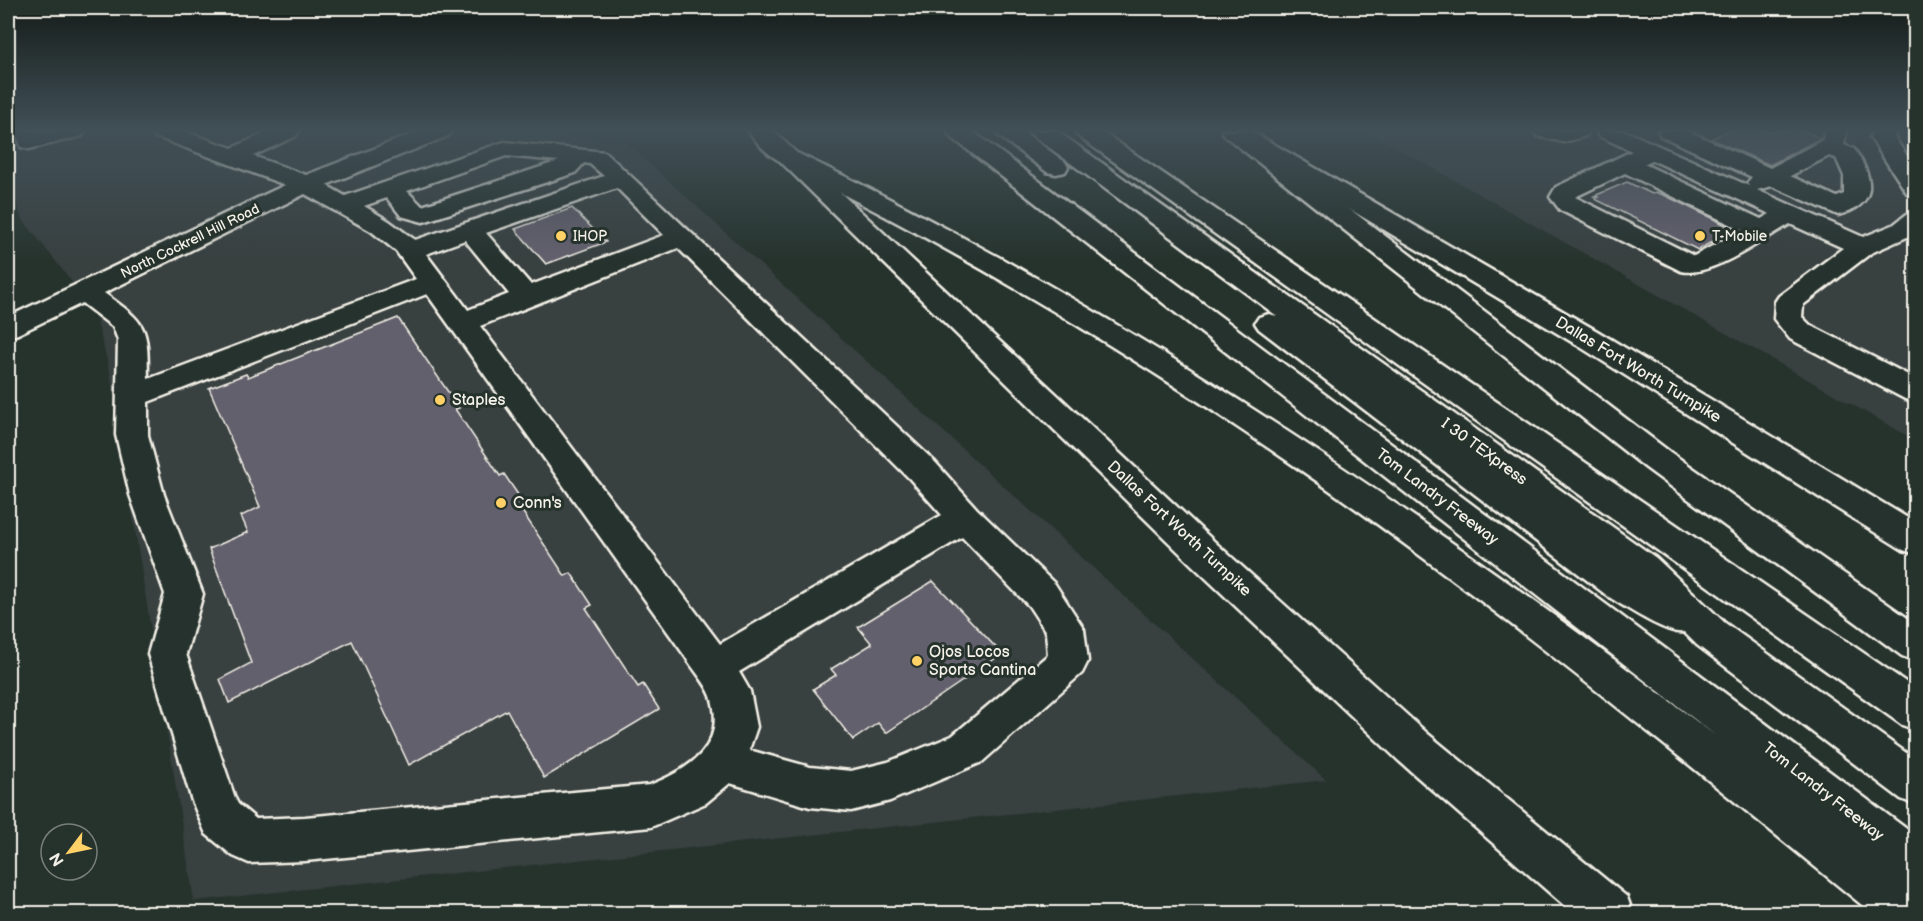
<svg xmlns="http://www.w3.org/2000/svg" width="1923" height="921" viewBox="0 0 1923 921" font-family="'Balsamiq Sans',sans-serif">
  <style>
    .built { fill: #394140 }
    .building { fill: #64616d; stroke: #f4f1e8; stroke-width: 1.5 }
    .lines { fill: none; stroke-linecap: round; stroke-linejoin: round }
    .minor-casing { stroke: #f4f1e8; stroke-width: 5 }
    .major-casing { stroke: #f4f1e8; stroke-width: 5 }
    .highway-casing { stroke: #f4f1e8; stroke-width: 5 }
    .minor { fill: #26332d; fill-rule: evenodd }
    .major { fill: #26332d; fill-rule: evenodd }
    .highway { fill: #26332d; fill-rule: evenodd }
    .poi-dot { fill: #ffd166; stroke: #26332d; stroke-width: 2 }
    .labels { text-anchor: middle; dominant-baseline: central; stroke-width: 6; stroke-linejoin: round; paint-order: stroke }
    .far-poi-label { font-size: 14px; fill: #f4f1e8; stroke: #26332d; text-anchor: start }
    .far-street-label { font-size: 14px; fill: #f4f1e8; stroke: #26332d }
    .street-label { font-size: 16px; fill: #f4f1e8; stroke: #26332d }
    .poi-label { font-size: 16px; fill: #f4f1e8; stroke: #26332d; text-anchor: start }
  </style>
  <rect width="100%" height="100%" fill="#26332d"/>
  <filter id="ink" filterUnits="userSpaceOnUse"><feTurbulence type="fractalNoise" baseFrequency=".0167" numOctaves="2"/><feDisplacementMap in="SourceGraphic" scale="12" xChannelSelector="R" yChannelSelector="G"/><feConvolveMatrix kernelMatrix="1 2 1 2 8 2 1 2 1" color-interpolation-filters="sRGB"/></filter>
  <g filter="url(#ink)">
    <path class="built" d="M 8,131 L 518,131 L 627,143 L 1326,780 L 194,901 L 110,372 L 94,310 L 21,217 L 8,175 Z
      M 1367,131 L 1915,131 L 1915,440 Z"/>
    <path class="building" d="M 1727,131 L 1803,131 L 1821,138 L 1770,165 L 1711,139 Z
      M 1627,182 L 1652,194 L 1655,192 L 1666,196 L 1734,229 L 1698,250 L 1595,199 L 1598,197 L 1594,196 Z
      M 572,208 L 606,242 L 546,264 L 515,229 Z
      M 398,318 L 459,408 L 455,409 L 500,476 L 504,474 L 525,505 L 520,508 L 565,576 L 571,573 L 592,605 L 586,608 L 638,687 L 643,684 L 659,709 L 544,778 L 507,710 L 409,765 L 352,641 L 229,703 L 220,679 L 251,663 L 209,549 L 248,532 L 241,516 L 260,507 L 209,388 L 246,374 L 248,377 Z
      M 933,581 L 1002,654 L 886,733 L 878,723 L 853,740 L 813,689 L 836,675 L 831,669 L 872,644 L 858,627 Z"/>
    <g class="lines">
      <g class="minor-casing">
        <path id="minor" d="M 16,131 L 38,131 L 39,133 L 85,131 L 82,136 L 29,149 L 21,147 Z
          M 151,131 L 183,131 L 232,148 L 270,131 L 299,131 L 296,136 L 253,156 L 306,175 L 420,131 L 451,131 L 448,136 L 326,185 L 345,196 L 504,142 L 605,152 L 934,461 L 977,509 L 1055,584 L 1084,629 L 1088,661 L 1082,673 L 982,762 L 890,801 L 851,811 L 810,807 L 730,783 L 706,803 L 651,827 L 305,861 L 249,863 L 233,856 L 206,834 L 192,801 L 148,654 L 165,594 L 130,495 L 116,435 L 118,340 L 113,327 L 82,303 L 18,334 L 8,337 L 8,317 L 285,185 L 154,136 ZM 506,156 L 559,161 L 422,206 L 407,191 ZM 584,163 L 590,164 L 604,176 L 415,240 L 389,221 L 364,206 L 387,198 L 401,216 L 423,222 L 575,173 ZM 617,188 L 664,235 L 531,285 L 486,233 ZM 305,194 L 371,231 L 396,251 L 416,279 L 148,379 C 148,325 147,324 104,293 ZM 465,240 L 509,294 L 468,310 L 426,254 ZM 678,248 L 910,479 L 942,515 L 720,644 L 480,326 ZM 427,294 L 685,656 C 693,669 706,683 711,696 C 727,746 690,769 650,785 L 305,817 L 256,819 L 238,804 L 235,798 L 186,654 L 203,594 L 164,495 L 148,435 L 148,402 ZM 962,537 L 1029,606 L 1046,632 L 1048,655 L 952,736 L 888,762 L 851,771 L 810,767 L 749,750 L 757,727 L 750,691 L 739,672 Z
          M 1224,131 L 1251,131 L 1597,331 L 1916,523 L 1916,554 L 1903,550 L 1577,345 L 1227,136 Z
          M 1534,131 L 1589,131 L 1586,136 L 1564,142 L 1537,136 Z
          M 1596,131 L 1625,131 L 1749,186 L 1747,183 L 1752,177 L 1661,136 L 1658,131 L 1688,131 L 1770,168 L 1823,140 L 1824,131 L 1846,131 L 1844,145 L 1854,149 C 1875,179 1878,205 1838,215 L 1772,186 L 1757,190 L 1863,237 L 1893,225 L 1907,214 L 1916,211 L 1916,233 L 1871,253 L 1803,305 L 1802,317 L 1810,325 L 1916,379 L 1916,402 L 1905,399 L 1790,339 L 1774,319 L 1775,302 L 1779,296 L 1843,248 L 1790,224 C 1763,239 1711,278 1681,271 L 1560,210 L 1550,197 L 1556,187 L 1632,151 L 1599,136 ZM 1829,156 L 1836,158 L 1844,176 L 1844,194 L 1837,197 L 1790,176 ZM 1652,160 L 1770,214 L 1761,219 L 1644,164 ZM 1625,173 L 1742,230 L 1694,256 L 1575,197 Z
          M 1874,131 L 1896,131 L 1894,137 L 1916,169 L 1916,195 L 1907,193 L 1870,137 Z
          M 791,152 L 799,154 L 1218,545 L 1428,734 L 1627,897 L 1633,914 L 1574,914 L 1398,760 L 1192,565 L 783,164 L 779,159 L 783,154 Z"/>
      </g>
      <g class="major-casing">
        <path id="major" d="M 749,131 L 773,131 L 803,159 L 799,164 C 781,169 758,146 749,131 Z"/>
      </g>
      <g class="highway-casing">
        <path id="highway" d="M 947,131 L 972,131 L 1916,836 L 1916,886 L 1910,884 L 1916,888 L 1916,914 L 1873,914 C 1723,792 1574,669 1418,554 C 1221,408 1003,272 783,164 L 779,159 L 783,154 L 791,152 L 799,154 C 1127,311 1428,517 1716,736 L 950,136 Z
          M 996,131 L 1022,131 L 1065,162 L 1068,167 L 1065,172 L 1056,174 L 1047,172 L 999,136 Z
          M 1031,131 L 1057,131 L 1656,558 L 1725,623 L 1916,760 L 1916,805 L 1901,799 L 1697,645 L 1684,632 C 1669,636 1624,606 1609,597 L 1259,329 L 1255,323 L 1259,317 L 1269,314 L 1277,316 L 1034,136 Z
          M 1075,131 L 1101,131 L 1916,689 L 1916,730 L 1902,725 L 1078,136 Z
          M 1222,131 L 1247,131 L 1670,452 L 1916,624 L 1916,661 L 1902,656 L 1646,468 L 1225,136 Z"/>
      </g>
      <use href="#minor" class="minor"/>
      <use href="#major" class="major"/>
      <use href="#highway" class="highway"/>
    </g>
  </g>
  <linearGradient id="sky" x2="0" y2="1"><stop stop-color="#151c19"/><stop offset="0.5" stop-color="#415057"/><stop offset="1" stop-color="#415057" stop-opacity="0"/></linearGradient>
  <rect width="1923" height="260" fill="url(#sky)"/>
  <g class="poi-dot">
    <circle cx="561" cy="236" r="6"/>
    <circle cx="1700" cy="236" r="6"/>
    <circle cx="440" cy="400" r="6"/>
    <circle cx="501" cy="503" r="6"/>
    <circle cx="917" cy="661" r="6"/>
  </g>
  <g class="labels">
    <g class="far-poi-label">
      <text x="573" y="236">IHOP</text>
      <text x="1712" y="236">T-Mobile</text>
    </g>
    <g class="far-street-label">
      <text transform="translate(190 241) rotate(-26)">North Cockrell Hill Road</text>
    </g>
    <g class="street-label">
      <text transform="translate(1638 370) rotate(31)">Dallas Fort Worth Turnpike</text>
      <text transform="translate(1484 452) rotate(36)">I 30 TEXpress</text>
      <text transform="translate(1437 497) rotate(37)">Tom Landry Freeway</text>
      <text transform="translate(1179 529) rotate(43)">Dallas Fort Worth Turnpike</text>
      <text transform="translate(1823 792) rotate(38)">Tom Landry Freeway</text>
    </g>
    <g class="poi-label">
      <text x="452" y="400">Staples</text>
      <text x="513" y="503">Conn's</text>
      <text x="929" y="652">Ojos Locos<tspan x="929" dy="18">Sports Cantina</tspan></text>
    </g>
  </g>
  <rect width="1923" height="921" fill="none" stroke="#26332d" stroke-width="30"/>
  <rect x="15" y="15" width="1893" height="891" fill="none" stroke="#f4f1e8" stroke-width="2" filter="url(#ink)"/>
  <g transform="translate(69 852) rotate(238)"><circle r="28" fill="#26332d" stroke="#787f78" stroke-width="1.5"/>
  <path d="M0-4.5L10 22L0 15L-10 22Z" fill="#ffd166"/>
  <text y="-9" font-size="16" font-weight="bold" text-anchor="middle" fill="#f4f1e8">N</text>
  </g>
</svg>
